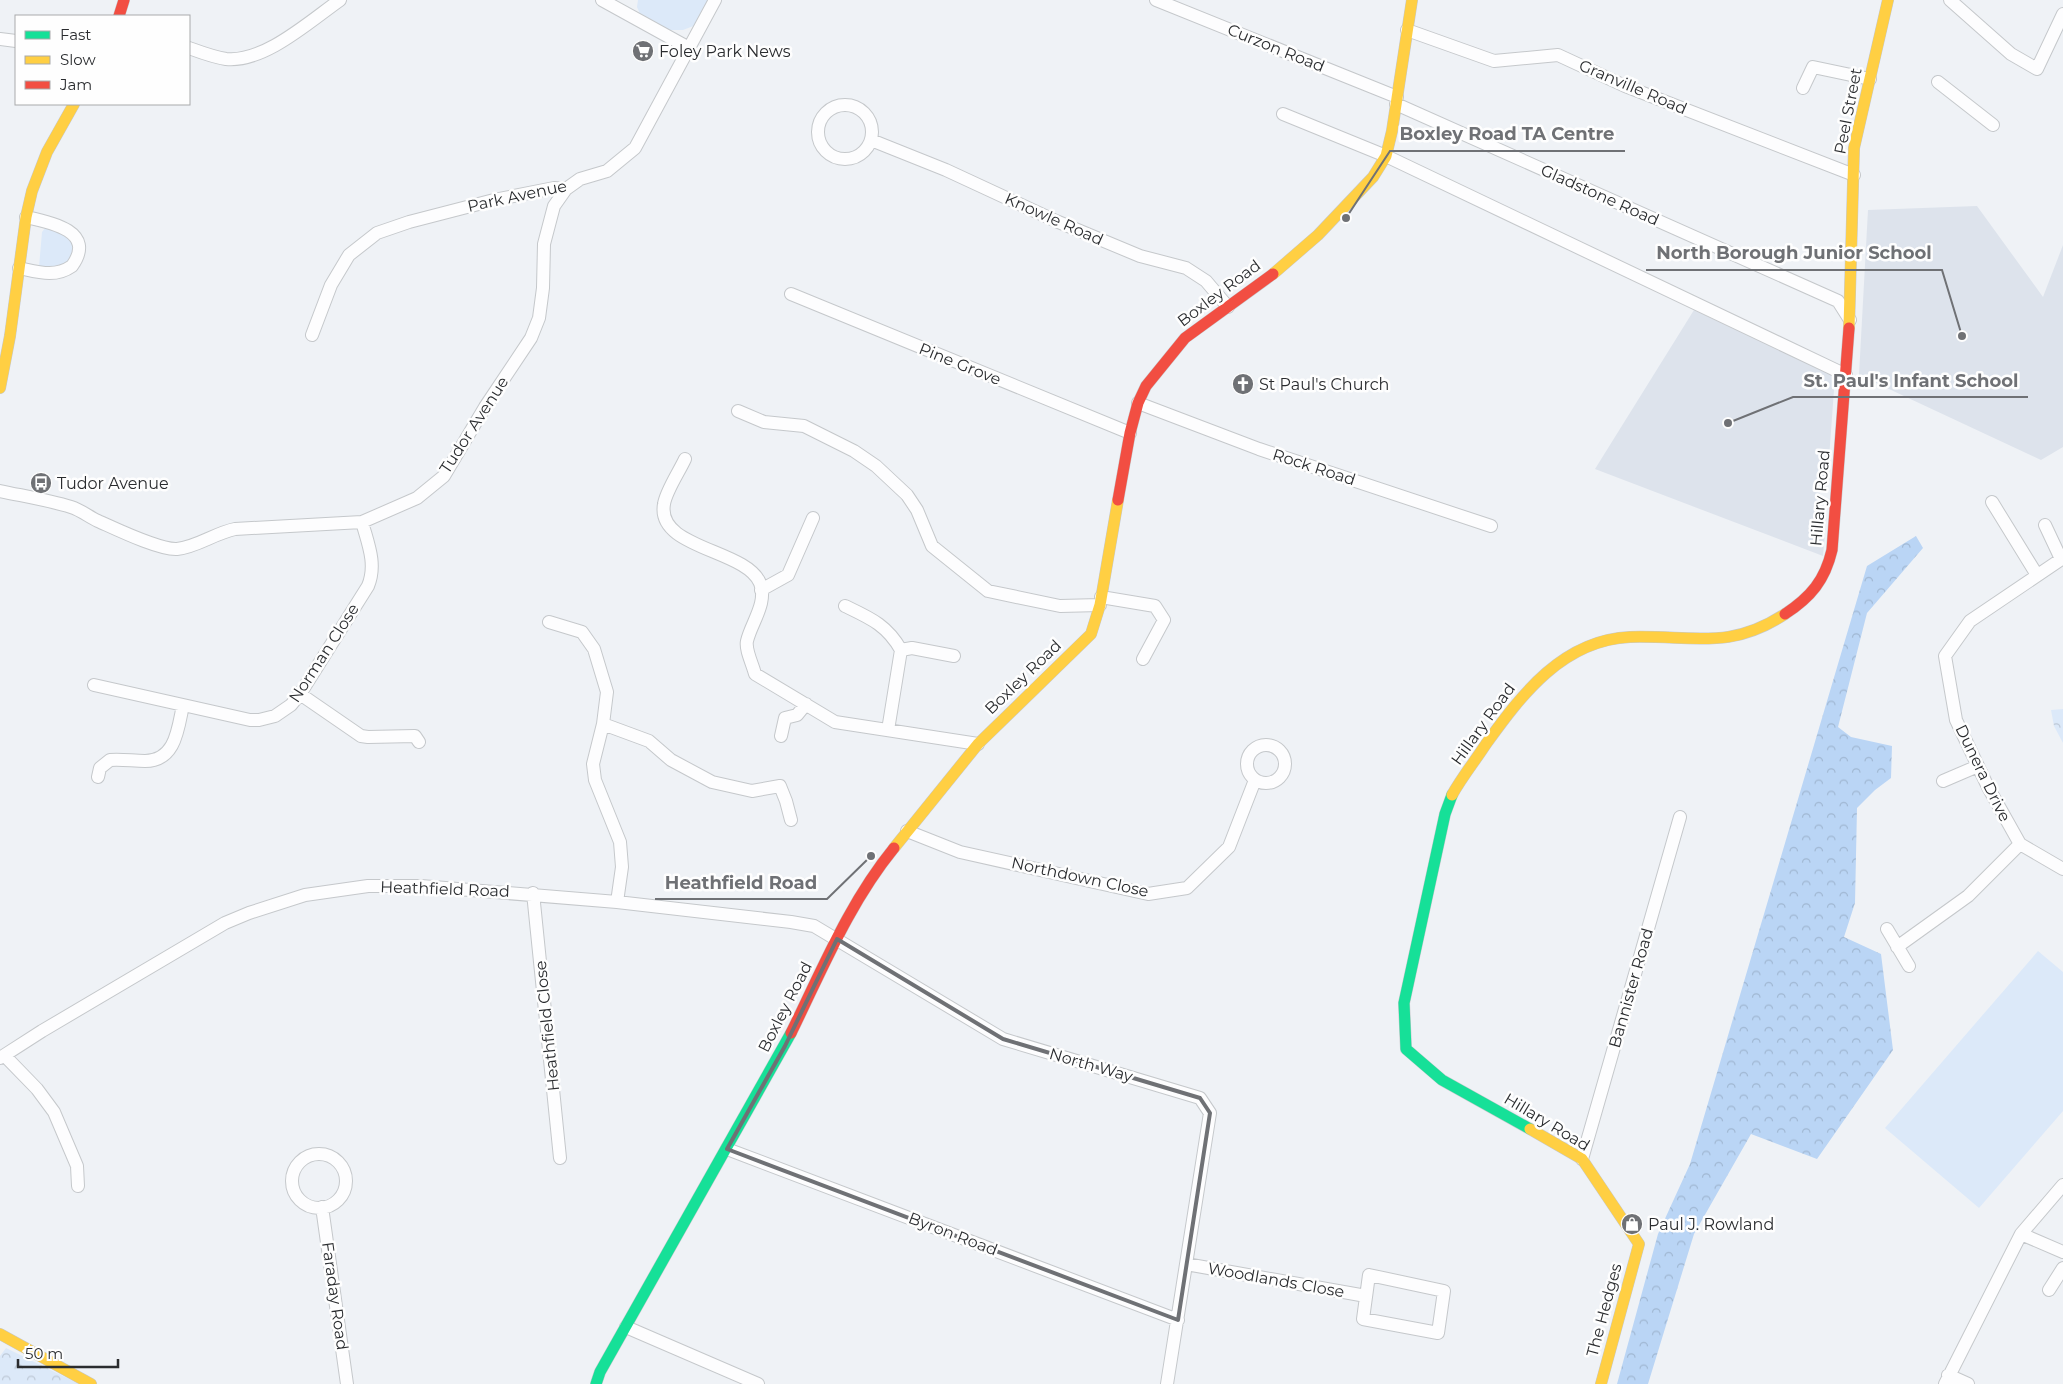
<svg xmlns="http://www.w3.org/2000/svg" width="2063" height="1384" viewBox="0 0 2063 1384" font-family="Montserrat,sans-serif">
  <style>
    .built { fill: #dde3ec }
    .green { fill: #dce9f9 }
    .forest { fill: url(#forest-crowns) }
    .park { fill: url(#park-crowns) }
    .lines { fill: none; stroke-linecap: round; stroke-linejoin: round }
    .street-casing { stroke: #c5c8cb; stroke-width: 14 }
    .fast-casing { stroke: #c5c8cb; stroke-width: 12 }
    .slow-casing { stroke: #c5c8cb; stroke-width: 12 }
    .jam-casing { stroke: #c5c8cb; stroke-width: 12 }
    .street { stroke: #fdfdfe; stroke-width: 12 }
    .fast { stroke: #16e098; stroke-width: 11 }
    .slow { stroke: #ffcf43; stroke-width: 11 }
    .jam { stroke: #f24e42; stroke-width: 11 }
    .marked { fill: none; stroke: #6f7175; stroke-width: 4; stroke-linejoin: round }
    .labels { text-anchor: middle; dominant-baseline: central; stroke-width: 5; stroke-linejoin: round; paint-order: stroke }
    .street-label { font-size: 16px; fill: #2a2c2f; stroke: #fefefe }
    .poi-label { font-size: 16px; fill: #2a2c2f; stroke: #fefefe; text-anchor: start }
    .leader { fill: none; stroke: #6f7175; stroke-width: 2 }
    .callout-dot { fill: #6f7175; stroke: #fefefe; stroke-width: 2 }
    .callout-label { font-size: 18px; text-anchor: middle; font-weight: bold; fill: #6f7175; stroke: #fefefe; stroke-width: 5; stroke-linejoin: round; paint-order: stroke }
  </style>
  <defs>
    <pattern id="forest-crowns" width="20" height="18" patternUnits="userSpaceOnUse" patternTransform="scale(1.25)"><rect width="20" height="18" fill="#bad5f5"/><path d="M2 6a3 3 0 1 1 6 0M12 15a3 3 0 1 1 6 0" fill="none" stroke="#a0b7d2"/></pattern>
    <pattern id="park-crowns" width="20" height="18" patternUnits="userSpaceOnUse" patternTransform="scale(1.25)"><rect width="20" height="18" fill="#dce9f9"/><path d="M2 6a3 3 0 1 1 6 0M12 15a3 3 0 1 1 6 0" fill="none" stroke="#bdc8d6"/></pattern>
  </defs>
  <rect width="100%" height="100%" fill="#eff2f6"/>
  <path class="built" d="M 1977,206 L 2043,297 L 2063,245 L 2063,447 L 2041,460 L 1859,375 L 1868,210 Z
    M 1694,310 L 1835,376 L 1827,486 L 1820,491 L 1818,505 L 1827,510 L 1823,556 L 1595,469 Z"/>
  <path class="green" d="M 638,0 L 711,0 L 696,25 L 683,30 L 670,30 L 640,14 L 637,7 Z
    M 46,227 C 51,228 57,229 62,231 C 77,238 76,264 59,268 C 53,269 45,267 39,267 L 42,232 Z
    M 2038,951 L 2063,972 L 2063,1111 L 1979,1208 L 1885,1128 Z"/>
  <path class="forest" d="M 1916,536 L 1923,548 L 1867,613 L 1838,727 L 1851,737 L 1892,746 L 1891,778 L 1875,790 L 1857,808 L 1855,903 L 1844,937 L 1881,954 L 1893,1050 L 1817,1159 L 1751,1134 L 1694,1234 L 1648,1384 L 1617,1384 L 1658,1234 L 1690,1164 L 1867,566 Z"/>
  <path class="park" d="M 2063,709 L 2063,743 L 2054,726 L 2051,710 Z
    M 6,1348 L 79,1384 L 0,1384 L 0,1356 Z"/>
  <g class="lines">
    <g class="street-casing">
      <path id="street" d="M 602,0 L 689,48
        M 1156,0 L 1397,97
        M 1950,0 L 2011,54 L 2037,69 L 2063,14
        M 1407,30 L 1494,61 L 1558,55 L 1625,86 L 1854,175
        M 0,39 L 16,41
        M 189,48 C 200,52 213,57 226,59 C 264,63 310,21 340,0
        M 1938,82 L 1993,125
        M 1803,88 L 1813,67 L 1870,79
        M 1396,104 L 1838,301 L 1850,320
        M818 132a27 27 0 1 1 54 0a27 27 0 1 1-54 0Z
        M 1283,114 L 1386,156 L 1846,375
        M 871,140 L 946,170 L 1056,221 L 1140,256 L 1186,268 L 1206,281 L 1228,307
        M 19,268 C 38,272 55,278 72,266 C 97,231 50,222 26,217
        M 791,294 L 1130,433
        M 312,335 L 331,285 L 349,255 L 377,233 L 409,222 L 494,200 L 554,188 L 566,189 L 580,179 L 607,171 L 635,148 L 715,0
        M 1138,403 L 1259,449 L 1491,526
        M 738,411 L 764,422 L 804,426 L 854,451 L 876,466 L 907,495 L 917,510 L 932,546 L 988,591 L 1060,606 L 1100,605
        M 685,459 C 679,472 666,491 664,504 C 656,549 746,549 760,583 C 768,603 751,623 747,641 C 745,650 753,665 755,674 L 835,722 L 978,744
        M 0,491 C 23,496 48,500 71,507 C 81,510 89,517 98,521 C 116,529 159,550 177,549 C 197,547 215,533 235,529 L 362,522 L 417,498 L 444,476 L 485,407 L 531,338 L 539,318 L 543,288 L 544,244 L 554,206 L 566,189
        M 1992,502 L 2037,575
        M 2045,525 L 2061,559
        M 2063,558 L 1970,621 L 1945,656 L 1956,720 L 1988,787 L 2020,844 L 2063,869
        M 761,590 L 788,575 L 813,518
        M 1101,597 L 1155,606 L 1164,620 L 1143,659
        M 845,606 C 870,618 887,625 901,650
        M 549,622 L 582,632 L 594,649 L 607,692 L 603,724
        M 94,685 L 250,720 L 259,720 L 275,716 L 291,705 L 300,694 L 368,586 C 377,564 368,544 362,522
        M 300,694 L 361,736 L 368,737 L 415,736 L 419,742
        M 888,730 L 901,650 L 912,648 L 954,656
        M 781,736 L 785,718 L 797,715 L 806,704
        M1247 764a19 19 0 1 1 38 0a19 19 0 1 1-38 0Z
        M 98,777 L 100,768 L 110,760 C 122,759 133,761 145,761 C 176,761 178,728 183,705
        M 1943,781 L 1978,766
        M 907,831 L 960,852 L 1148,894 L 1187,888 L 1229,847 L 1255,780
        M 533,893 L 560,1158
        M 617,902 L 622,867 L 620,842 L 595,780 L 593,764 L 603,724 L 649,741 L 671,760 L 712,782 L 752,791 L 780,786 L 786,801 L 791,820
        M 1887,929 L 1909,966
        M 1897,947 L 1968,896 L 2020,844
        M 5,1056 L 37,1089 L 54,1112 L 77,1166 L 78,1186
        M 0,1058 L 42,1031 L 225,923 L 249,913 L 305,895 L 368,886 L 421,886 L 617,902 L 791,922 L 814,926 L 1003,1039 L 1200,1098 L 1210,1113 L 1167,1384
        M 727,1149 L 1178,1320
        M292 1181a27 27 0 1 1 54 0a27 27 0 1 1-54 0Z
        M 1582,1159 L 1680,817
        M 322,1207 L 347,1384
        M 2021,1234 L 2063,1252
        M 1186,1264 L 1366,1296
        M 1369,1275 L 1444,1291 L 1438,1333 L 1363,1319 Z
        M 2049,1290 L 2063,1268
        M 626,1327 L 758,1384
        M 1948,1375 L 1968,1384
        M 1945,1384 L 2021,1234 L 2063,1185"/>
    </g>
    <g class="fast-casing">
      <path id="fast" d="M 1452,795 L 1445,814 L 1404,1003 L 1406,1049 L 1442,1080 L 1530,1129
        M 596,1384 L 600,1372 L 791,1033"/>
    </g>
    <g class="slow-casing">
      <path id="slow" d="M 1273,274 L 1318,235 L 1373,177 L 1386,156 L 1392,131 L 1412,0
        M 1849,328 L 1854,148 L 1888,0
        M 0,388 L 10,336 L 26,217 L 32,191 L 47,152 L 74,104
        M 1452,795 C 1462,777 1475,761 1486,744 C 1522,694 1563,640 1630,637 C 1692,635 1729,651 1785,614
        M 894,848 L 978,744 L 1091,634 L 1100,605 L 1118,500
        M 1530,1129 L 1582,1159 L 1639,1244 L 1601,1384
        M 0,1334 L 91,1384"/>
    </g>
    <g class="jam-casing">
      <path id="jam" d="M 119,16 L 124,0
        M 1118,500 L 1130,433 L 1138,403 L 1146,386 L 1185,338 L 1273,274
        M 1785,614 C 1811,597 1825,580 1832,550 L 1849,328
        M 791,1033 C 822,970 849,903 894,848"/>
    </g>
    <use href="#street" class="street"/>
    <use href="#fast" class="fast"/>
    <use href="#slow" class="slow"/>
    <use href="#jam" class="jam"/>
  </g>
  <path class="marked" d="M 837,939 L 1003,1039 L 1200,1098 L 1210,1113 L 1178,1320 L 727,1149 L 785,1046 Z"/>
  <defs>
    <g id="supermarket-disc" transform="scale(1.125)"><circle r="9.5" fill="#6f7175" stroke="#fefefe"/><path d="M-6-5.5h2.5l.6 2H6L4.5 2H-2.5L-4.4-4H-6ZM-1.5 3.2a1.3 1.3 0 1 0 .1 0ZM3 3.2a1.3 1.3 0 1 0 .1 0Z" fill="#fff"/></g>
    <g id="church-disc" transform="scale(1.125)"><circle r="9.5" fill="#6f7175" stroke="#fefefe"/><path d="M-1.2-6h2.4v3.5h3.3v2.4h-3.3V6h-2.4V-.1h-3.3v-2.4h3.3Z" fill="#fff"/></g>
    <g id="bus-disc" transform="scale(1.125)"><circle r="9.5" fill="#6f7175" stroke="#fefefe"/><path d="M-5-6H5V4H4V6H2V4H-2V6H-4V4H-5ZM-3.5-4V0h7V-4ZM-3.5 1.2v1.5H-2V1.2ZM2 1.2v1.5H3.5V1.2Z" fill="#fff"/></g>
    <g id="shop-disc" transform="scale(1.125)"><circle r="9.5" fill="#6f7175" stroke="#fefefe"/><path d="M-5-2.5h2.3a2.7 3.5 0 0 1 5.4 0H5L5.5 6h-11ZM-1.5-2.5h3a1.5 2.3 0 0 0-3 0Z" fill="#fff"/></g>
  </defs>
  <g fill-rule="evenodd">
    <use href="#supermarket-disc" x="643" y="51"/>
    <use href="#church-disc" x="1243" y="384"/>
    <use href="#bus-disc" x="41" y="483"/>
    <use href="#shop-disc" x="1632" y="1224"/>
  </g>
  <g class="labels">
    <g class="street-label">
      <text transform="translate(1276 48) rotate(22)">Curzon Road</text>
      <text transform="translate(1633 87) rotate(23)">Granville Road</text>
      <text transform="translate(1848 111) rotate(-79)">Peel Street</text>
      <text transform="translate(1600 195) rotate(24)">Gladstone Road</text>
      <text transform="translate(517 196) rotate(-12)">Park Avenue</text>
      <text transform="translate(1054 219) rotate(24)">Knowle Road</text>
      <text transform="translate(1219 293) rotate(-37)">Boxley Road</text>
      <text transform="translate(960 364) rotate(22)">Pine Grove</text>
      <text transform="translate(474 425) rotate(-57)">Tudor Avenue</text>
      <text transform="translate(1314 467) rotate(18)">Rock Road</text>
      <text transform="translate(1820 498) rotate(-85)">Hillary Road</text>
      <text transform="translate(324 653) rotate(-57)">Norman Close</text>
      <text transform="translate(1023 677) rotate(-44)">Boxley Road</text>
      <text transform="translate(1483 724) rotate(-54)">Hillary Road</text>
      <text transform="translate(1983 773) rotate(64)">Dunera Drive</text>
      <text transform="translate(1080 877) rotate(12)">Northdown Close</text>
      <text transform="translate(445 889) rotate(2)">Heathfield Road</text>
      <text transform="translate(1631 988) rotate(-74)">Bannister Road</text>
      <text transform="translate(785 1007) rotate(-63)">Boxley Road</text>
      <text transform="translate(547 1026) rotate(-96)">Heathfield Close</text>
      <text transform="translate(1091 1065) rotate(16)">North Way</text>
      <text transform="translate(1547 1122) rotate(31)">Hillary Road</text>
      <text transform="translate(953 1234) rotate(21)">Byron Road</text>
      <text transform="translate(1276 1280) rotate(10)">Woodlands Close</text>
      <text transform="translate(335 1296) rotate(82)">Faraday Road</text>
      <text transform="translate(1604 1310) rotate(-75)">The Hedges</text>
    </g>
    <g class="poi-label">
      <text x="659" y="51">Foley Park News</text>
      <text x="1259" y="384">St Paul's Church</text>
      <text x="57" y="483">Tudor Avenue</text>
      <text x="1648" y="1224">Paul J. Rowland</text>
    </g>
  </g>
  <path class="leader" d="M1346 218L1390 151H1625M1962 336L1942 270H1646M1728 423L1793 397H2028M871 856L827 899H655"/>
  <g class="callout-dot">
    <circle cx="1346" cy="218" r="5"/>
    <circle cx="1962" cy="336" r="5"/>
    <circle cx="1728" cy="423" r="5"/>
    <circle cx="871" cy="856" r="5"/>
  </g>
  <g class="callout-label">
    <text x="1507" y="140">Boxley Road TA Centre</text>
    <text x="1794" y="259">North Borough Junior School</text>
    <text x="1911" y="387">St. Paul's Infant School</text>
    <text x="741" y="889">Heathfield Road</text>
  </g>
  <rect x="15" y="15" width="175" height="90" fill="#fefefe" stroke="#a9aaab"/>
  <rect x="25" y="31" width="25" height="8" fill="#16e098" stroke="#a9aaab"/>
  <text x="60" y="40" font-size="15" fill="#2a2c2f">Fast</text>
  <rect x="25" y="56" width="25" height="8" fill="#ffcf43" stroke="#a9aaab"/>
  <text x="60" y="65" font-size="15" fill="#2a2c2f">Slow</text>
  <rect x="25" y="81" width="25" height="8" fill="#f24e42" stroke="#a9aaab"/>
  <text x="60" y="90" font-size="15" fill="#2a2c2f">Jam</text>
  <path d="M18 1359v8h100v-8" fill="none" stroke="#2a2c2f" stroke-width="2.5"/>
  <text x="25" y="1359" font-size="15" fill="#2a2c2f" stroke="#fefefe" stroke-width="4" paint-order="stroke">50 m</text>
</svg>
